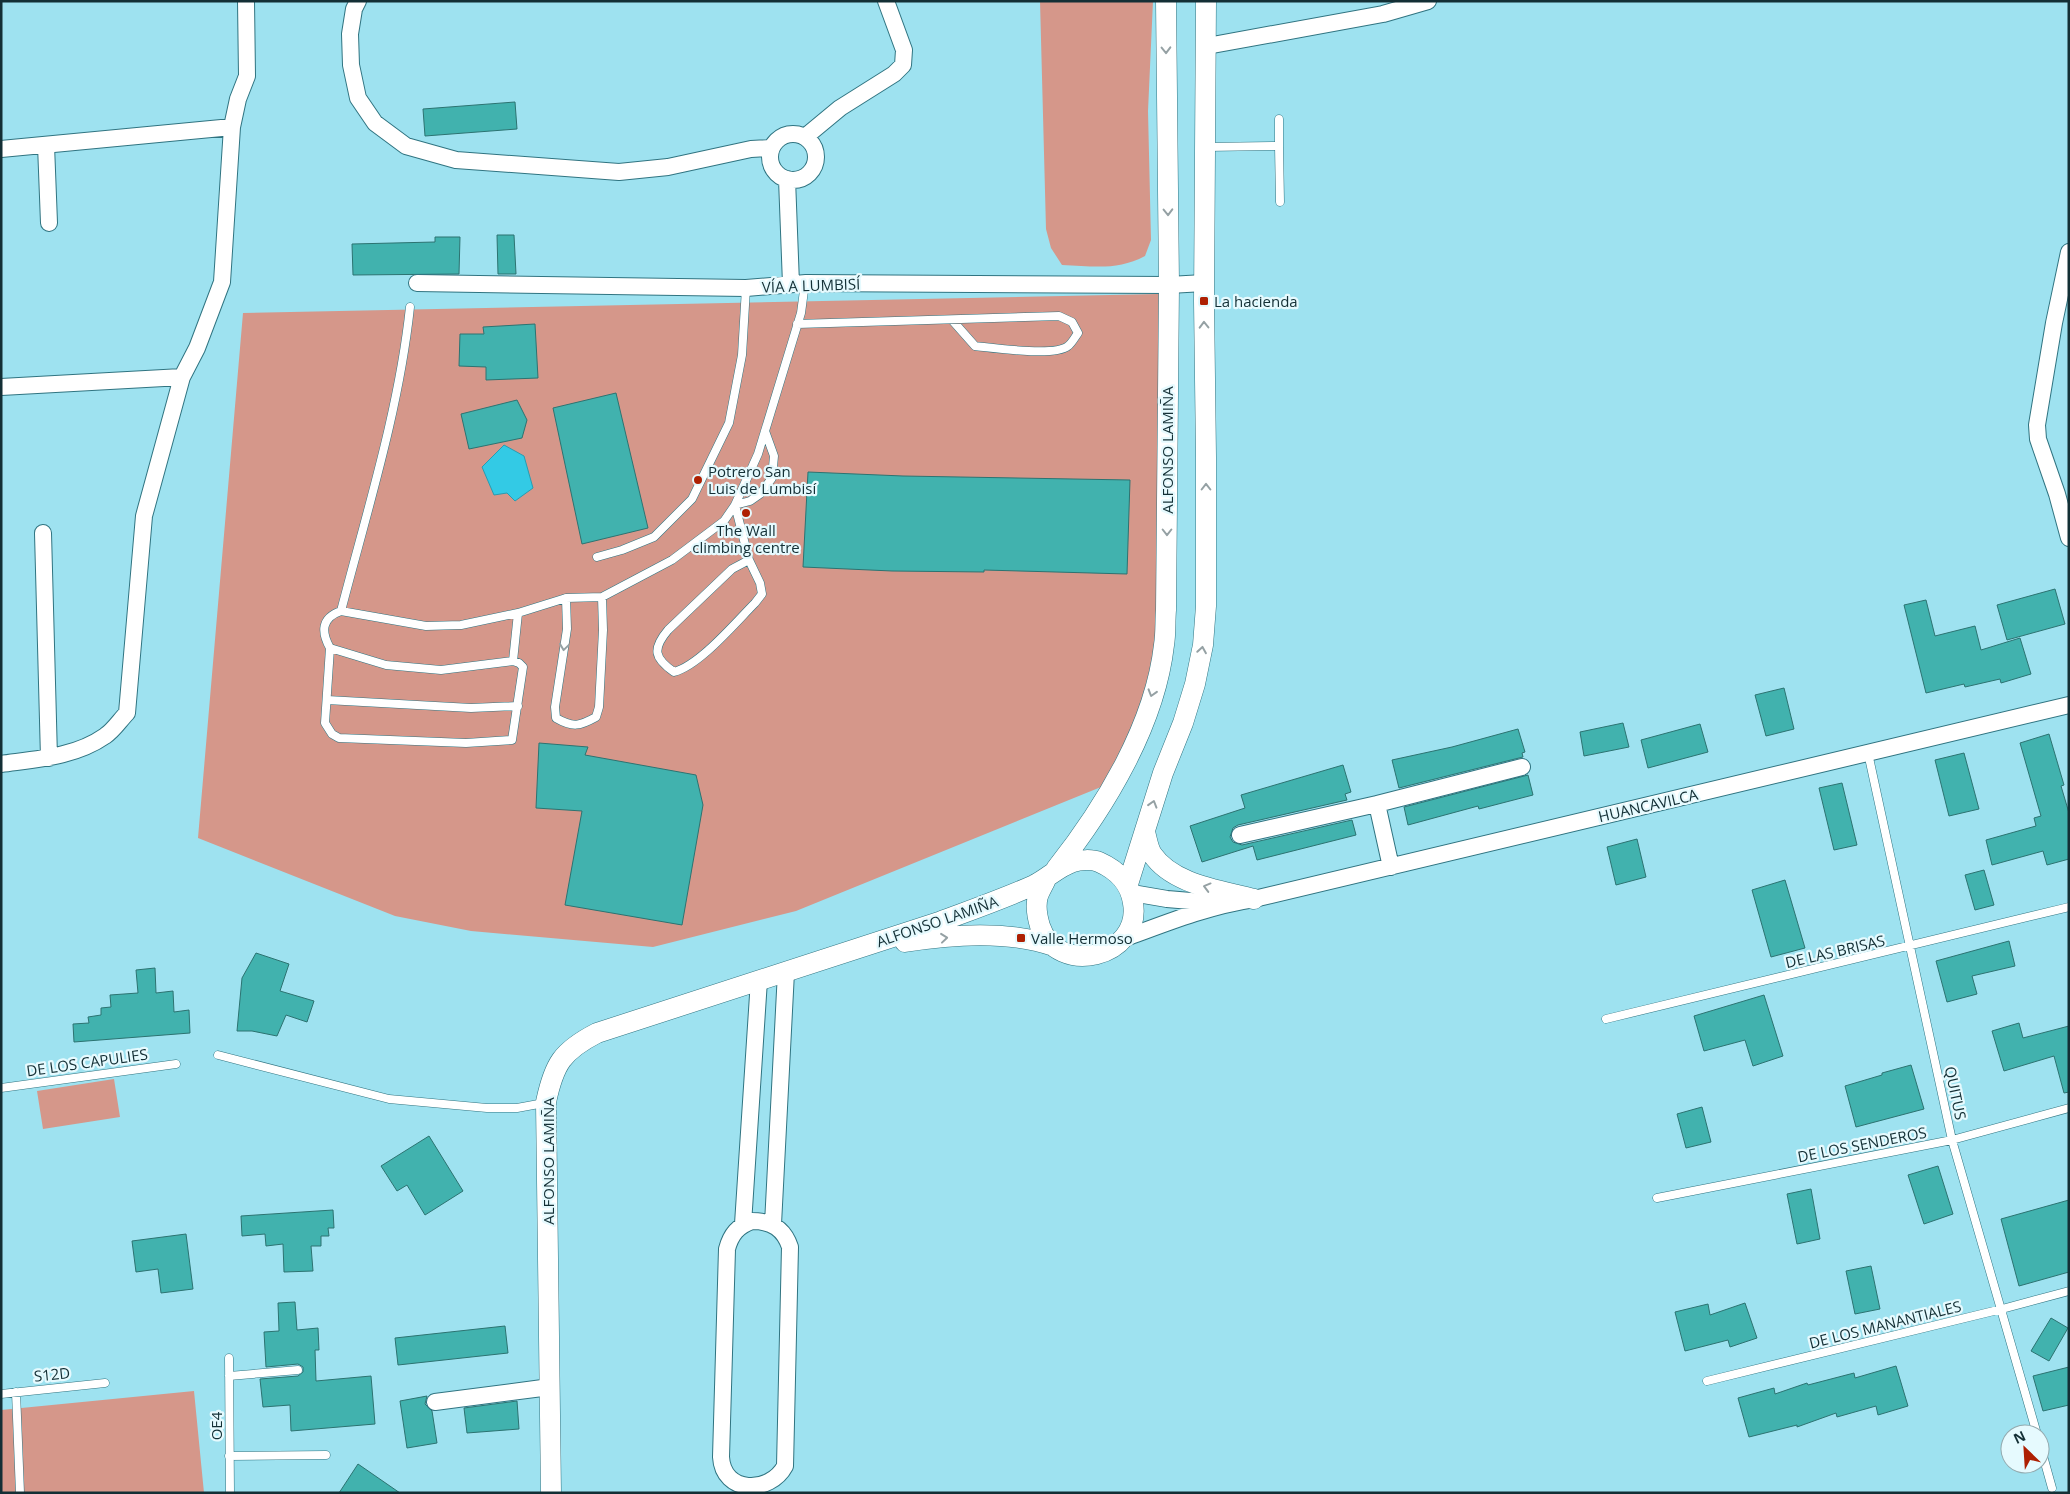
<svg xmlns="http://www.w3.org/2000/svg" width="2070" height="1494" viewBox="0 0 2070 1494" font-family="'Open Sans',sans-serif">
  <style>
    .green { fill: #d5978a }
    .water { fill: #33cae5; stroke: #299cb0 }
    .building { fill: #41b2ae; stroke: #2c7371 }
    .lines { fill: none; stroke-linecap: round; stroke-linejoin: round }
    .service-casing { stroke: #307481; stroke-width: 9 }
    .minor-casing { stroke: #307481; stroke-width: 18 }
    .tertiary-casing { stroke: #307481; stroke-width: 21 }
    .service { stroke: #fff; stroke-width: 8 }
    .minor { stroke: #fff; stroke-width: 16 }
    .tertiary { stroke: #fff; stroke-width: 20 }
    .oneway { stroke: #95a1a4 }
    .poi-dot { fill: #ae2003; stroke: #e6fafe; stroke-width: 2 }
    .labels { text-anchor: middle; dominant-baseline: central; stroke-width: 4.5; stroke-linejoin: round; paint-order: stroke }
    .street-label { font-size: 15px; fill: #132f35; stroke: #e6fafe }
    .poi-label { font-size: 15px; fill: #132f35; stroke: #e6fafe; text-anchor: start }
  </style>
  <rect width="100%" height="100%" fill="#9ee2f0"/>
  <path class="green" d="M 1040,1 L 1153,1 L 1148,111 L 1151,240 L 1145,256 C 1117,271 1093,266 1062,265 L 1051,248 L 1046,229 Z
    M 1169,285 L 1164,646 L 1139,732 L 1101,787 L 796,911 L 653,947 L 471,931 L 395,916 L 198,838 L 243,313 L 1157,294 Z
    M 114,1079 L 120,1117 L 43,1129 L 37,1091 Z
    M 194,1391 L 204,1493 L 1,1493 L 1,1410 Z"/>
  <path class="water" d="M 504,445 L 524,456 L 533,488 L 515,501 L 507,493 L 494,495 L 482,467 Z"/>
  <path class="building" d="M 515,102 L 517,129 L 425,136 L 423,109 Z
    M 497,235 L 514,235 L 516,274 L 498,274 Z
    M 435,237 L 460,237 L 459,274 L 353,275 L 352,244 L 435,242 Z
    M 535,324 L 538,378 L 486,380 L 486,367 L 459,366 L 460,334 L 484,334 L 483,327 Z
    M 616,393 L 648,528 L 582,544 L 553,408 Z
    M 517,400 L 527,420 L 522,438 L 469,449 L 461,414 Z
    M 808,472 L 903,476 L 1130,480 L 1127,574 L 984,570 L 984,572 L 892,571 L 803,567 Z
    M 2055,589 L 2065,624 L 2007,640 L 1997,605 Z
    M 1926,600 L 1935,636 L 1975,626 L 1981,650 L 2020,638 L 2031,674 L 2001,683 L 2000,679 L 1965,687 L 1964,684 L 1926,693 L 1904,605 Z
    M 1784,688 L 1794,729 L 1766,736 L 1755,695 Z
    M 1623,723 L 1629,747 L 1584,756 L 1580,732 Z
    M 1700,724 L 1708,752 L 1648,768 L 1641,740 Z
    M 1518,729 L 1525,752 L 1522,753 L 1523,757 L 1399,788 L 1392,760 L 1452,747 Z
    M 2049,734 L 2064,785 L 2061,786 L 2069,813 L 2069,859 L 2047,865 L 2043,851 L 1992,865 L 1986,840 L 2036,826 L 2034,818 L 2041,816 L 2020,743 Z
    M 539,743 L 588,747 L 585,755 L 696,775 L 703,805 L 682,925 L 565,905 L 582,811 L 536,808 Z
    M 1964,753 L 1979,809 L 1949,816 L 1935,760 Z
    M 1343,765 L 1351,792 L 1345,794 L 1347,800 L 1238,825 L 1233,828 L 1230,837 L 1233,842 L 1242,845 L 1352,820 L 1356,835 L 1257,860 L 1253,846 L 1202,862 L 1190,826 L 1245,808 L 1241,795 Z
    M 1528,775 L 1533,795 L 1479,809 L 1478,806 L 1408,825 L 1404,807 Z
    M 1842,783 L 1857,845 L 1834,850 L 1819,788 Z
    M 1637,839 L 1646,877 L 1616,885 L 1607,847 Z
    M 1984,870 L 1994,905 L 1975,910 L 1965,875 Z
    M 1785,880 L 1805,948 L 1771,957 L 1752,890 Z
    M 2009,941 L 2015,966 L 1972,976 L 1977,994 L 1947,1002 L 1936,961 Z
    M 256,953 L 289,964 L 280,991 L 314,1001 L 307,1022 L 286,1015 L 277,1036 L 252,1031 L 237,1031 L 242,978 Z
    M 155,968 L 156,993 L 173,991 L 174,1012 L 189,1010 L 190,1033 L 74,1042 L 73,1024 L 89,1023 L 88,1017 L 101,1015 L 101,1008 L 111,1007 L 110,995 L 138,993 L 136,970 Z
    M 1764,995 L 1783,1056 L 1753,1066 L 1745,1040 L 1704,1051 L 1694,1016 Z
    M 2019,1023 L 2023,1038 L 2069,1026 L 2069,1092 L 2064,1093 L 2054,1056 L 2004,1071 L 1992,1031 Z
    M 1911,1065 L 1924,1109 L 1856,1127 L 1845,1086 L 1882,1075 L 1882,1073 Z
    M 1702,1107 L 1711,1142 L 1686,1148 L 1677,1114 Z
    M 429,1136 L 463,1191 L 425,1215 L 407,1185 L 397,1191 L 381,1166 Z
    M 1938,1166 L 1953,1214 L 1924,1224 L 1908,1175 Z
    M 1811,1189 L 1820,1239 L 1797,1244 L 1787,1194 Z
    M 2069,1200 L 2069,1272 L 2019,1286 L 2001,1219 Z
    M 333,1210 L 334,1228 L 328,1228 L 329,1236 L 321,1236 L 321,1246 L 311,1246 L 313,1271 L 284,1272 L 283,1244 L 266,1246 L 265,1234 L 242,1236 L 241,1216 Z
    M 186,1234 L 193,1289 L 161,1293 L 158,1269 L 136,1272 L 132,1241 Z
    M 1871,1266 L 1880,1309 L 1855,1314 L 1846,1271 Z
    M 295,1302 L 297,1330 L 318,1328 L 319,1350 L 315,1350 L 316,1381 L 371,1376 L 375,1424 L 291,1431 L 290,1405 L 263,1407 L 260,1379 L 298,1376 L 303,1372 L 303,1367 L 298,1364 L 266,1367 L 264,1332 L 279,1331 L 278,1303 Z
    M 1745,1303 L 1757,1338 L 1730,1347 L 1728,1340 L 1685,1351 L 1675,1312 L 1708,1304 L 1710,1315 Z
    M 2051,1318 L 2068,1328 L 2049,1361 L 2031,1351 Z
    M 505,1326 L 508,1353 L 398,1365 L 395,1338 Z
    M 1896,1366 L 1908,1406 L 1878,1415 L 1876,1406 L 1837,1417 L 1836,1413 L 1797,1427 L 1797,1425 L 1749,1437 L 1738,1398 L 1774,1388 L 1775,1394 L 1807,1383 L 1808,1385 L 1854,1373 L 1855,1378 Z
    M 2069,1367 L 2069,1405 L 2043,1411 L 2033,1376 Z
    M 427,1396 L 425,1404 L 432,1411 L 437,1443 L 407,1448 L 400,1401 Z
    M 517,1401 L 519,1429 L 467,1433 L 464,1408 Z
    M 358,1464 L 400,1493 L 339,1493 Z"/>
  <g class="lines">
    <g class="service-casing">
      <path id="service" d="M 1279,146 L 1279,119
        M 1206,147 L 1279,146 L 1280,202
        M 797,324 L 1059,316 L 1072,322 L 1078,333 C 1075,337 1072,343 1068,346 C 1055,357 994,348 975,346 L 952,320
        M 597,557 L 622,550 L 654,537 L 692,499 L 729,423 L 742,355 L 746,288
        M 749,560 L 732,569 L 668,630 C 652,649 654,658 674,672 C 700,665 735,623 755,603 L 762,594 L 760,583 L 749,560 L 735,505 L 750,501 L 760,494 L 772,478 L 774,456 L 765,431
        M 566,598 L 567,629 L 555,707 L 556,718 C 573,728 580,726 596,717 L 599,707 L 603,630 L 602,597
        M 341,611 C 367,511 399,410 410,307
        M 330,648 L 325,723 L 332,734 L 339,738 L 466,743 L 512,740 L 523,667 L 519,663 L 513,661 L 441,670 L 386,665 L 330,648 C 321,632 321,618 341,611 L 426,626 L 461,625 L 518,613 L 566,598 L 602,597 L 672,560 L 724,521 L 735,505 L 758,454 L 801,313 L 805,283
        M 513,661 L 518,613
        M 327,700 L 471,708 L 518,706
        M 1868,753 L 1952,1140 L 2037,1434
        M 1606,1019 L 2069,907
        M 218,1055 L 389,1099 L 487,1108 L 517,1108 L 544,1103
        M 1,1088 L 176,1064
        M 1657,1198 L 1952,1140 L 2069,1108
        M 229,1358 L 230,1493
        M 229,1376 L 298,1370
        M 1707,1381 L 2002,1309 L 2069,1291
        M 16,1392 L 20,1493
        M 1,1394 L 105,1383
        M 2040,1445 L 2052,1488
        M 229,1456 L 326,1455"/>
    </g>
    <g class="minor-casing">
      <path id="minor" d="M 358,1 L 354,9 L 350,34 L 351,65 L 358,98 L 375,123 L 406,146 L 456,160 L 619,172 L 668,167 L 751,149 L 771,148
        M 1207,46 L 1383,14 L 1428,1
        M770 157a23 23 0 1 1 46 0a23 23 0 1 1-46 0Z
        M 805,137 L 840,108 L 894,74 L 903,65 L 904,50 L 886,1
        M 46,145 L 49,223
        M 1,149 L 232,127
        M 787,179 L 791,284
        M 2069,252 L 2054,323 L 2037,425 L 2038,439 L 2057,494 L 2069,538
        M 417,283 L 746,288 L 806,283 L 1169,285 L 1204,283
        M 1,387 L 182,377
        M 43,533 L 49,758
        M 1,764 C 37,759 75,757 105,736 C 114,730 120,720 127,713 L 144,516 L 182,377 L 197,348 L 222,282 L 232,127 L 238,99 L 247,76 L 246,1
        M 1240,835 L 1377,804
        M 1391,867 L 1377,804 L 1522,767
        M 1132,893 L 1167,899 L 1214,903
        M 1123,939 C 1166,923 1208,906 1254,899 L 2069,705
        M 752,1221 C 772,1221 784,1229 790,1247 L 785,1466 C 770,1494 723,1494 721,1457 L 727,1249 C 731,1234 738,1226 752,1221 Z
        M 743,1224 L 759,980
        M 773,1224 L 786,972
        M 435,1402 L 550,1387"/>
    </g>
    <g class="tertiary-casing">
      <path id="tertiary" d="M 1145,832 C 1147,839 1148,848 1152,854 C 1173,885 1221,890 1254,899
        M 1056,869 C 1105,807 1155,725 1164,645 C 1166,633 1165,622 1166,610 L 1169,285 L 1166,1
        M 1128,884 L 1163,773 L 1183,723 L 1195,684 L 1203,645 L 1206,606 L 1206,457 L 1204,301 L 1206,1
        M 905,942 C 953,934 1008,930 1054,946
        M 551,1493 L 546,1102 C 554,1064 562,1051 597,1033 L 939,922 C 971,910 1003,899 1034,885 C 1048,878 1058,867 1073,862 C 1079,860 1092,859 1099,862 C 1117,870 1130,882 1133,903 C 1142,957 1057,978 1040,926 C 1037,916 1035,906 1038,896 C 1040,890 1044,884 1046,879"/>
    </g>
    <use href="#service" class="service"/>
    <use href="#minor" class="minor"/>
    <use href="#tertiary" class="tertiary"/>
  </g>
  <defs><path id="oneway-chevron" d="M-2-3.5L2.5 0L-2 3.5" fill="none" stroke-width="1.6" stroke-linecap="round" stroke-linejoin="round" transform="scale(1.25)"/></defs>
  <g class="oneway">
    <use href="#oneway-chevron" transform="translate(1166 50) rotate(89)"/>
    <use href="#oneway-chevron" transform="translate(1168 212) rotate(89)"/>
    <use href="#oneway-chevron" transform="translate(1204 325) rotate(-91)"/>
    <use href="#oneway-chevron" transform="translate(1206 487) rotate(-90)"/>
    <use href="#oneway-chevron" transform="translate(1167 532) rotate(90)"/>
    <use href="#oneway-chevron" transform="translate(564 647) rotate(98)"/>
    <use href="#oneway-chevron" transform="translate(1202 650) rotate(-81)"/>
    <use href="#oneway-chevron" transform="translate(1152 693) rotate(107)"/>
    <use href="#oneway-chevron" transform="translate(1153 804) rotate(-73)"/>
    <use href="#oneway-chevron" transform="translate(1207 887) rotate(-165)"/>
    <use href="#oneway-chevron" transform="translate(944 938) rotate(-6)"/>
  </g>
  <g class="poi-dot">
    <rect x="1199" y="296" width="10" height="10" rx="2.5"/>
    <circle cx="698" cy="480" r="5"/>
    <circle cx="746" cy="513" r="5"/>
    <rect x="1016" y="933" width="10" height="10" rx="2.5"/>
  </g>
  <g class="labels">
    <g class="street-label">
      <text transform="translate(811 285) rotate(-2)">VÍA A LUMBISÍ</text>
      <text transform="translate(1167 450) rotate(-90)">ALFONSO LAMIÑA</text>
      <text transform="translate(1648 805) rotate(-13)">HUANCAVILCA</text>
      <text transform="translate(937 921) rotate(-19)">ALFONSO LAMIÑA</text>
      <text transform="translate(1835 951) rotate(-13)">DE LAS BRISAS</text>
      <text transform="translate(87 1062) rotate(-8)">DE LOS CAPULIES</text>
      <text transform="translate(1956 1093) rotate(78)">QUITUS</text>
      <text transform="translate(1862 1144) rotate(-11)">DE LOS SENDEROS</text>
      <text transform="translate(548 1161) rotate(-90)">ALFONSO LAMIÑA</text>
      <text transform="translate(1885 1324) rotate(-14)">DE LOS MANANTIALES</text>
      <text transform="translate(52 1374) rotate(-6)">S12D</text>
      <text transform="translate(216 1426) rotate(-90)">OE4</text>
    </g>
    <g class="poi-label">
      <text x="1214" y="301">La hacienda</text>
      <text x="708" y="471">Potrero San<tspan x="708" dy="17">Luis de Lumbisí</tspan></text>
      <text x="746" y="530" text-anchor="middle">The Wall<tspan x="746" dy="17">climbing centre</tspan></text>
      <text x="1031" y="938">Valle Hermoso</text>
    </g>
  </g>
  <rect width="2070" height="1494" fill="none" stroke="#132f35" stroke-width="5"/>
  <g transform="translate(2025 1449) rotate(335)"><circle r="24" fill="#e6fafe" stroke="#92a9ae"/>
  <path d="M0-4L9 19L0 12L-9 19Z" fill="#ae2003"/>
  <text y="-8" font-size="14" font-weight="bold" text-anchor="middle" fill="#132f35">N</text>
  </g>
</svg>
